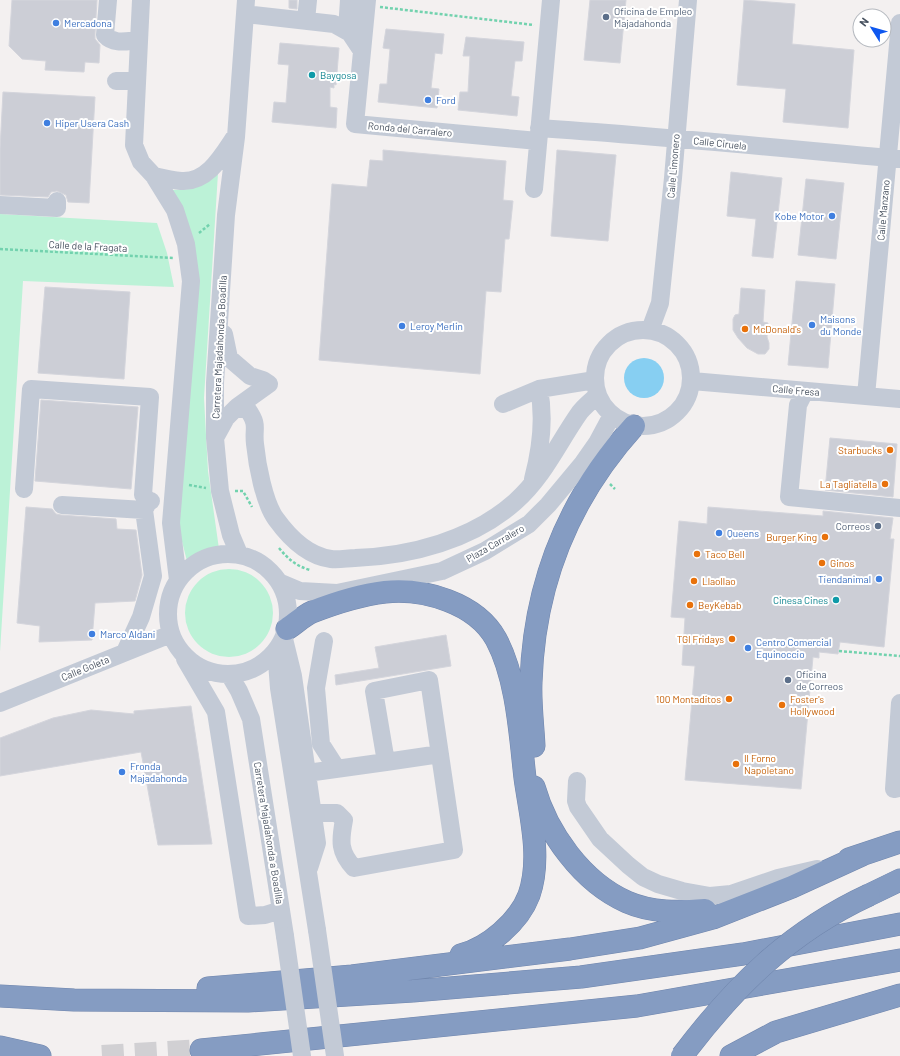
<svg xmlns="http://www.w3.org/2000/svg" width="900" height="1056" viewBox="0 0 900 1056" font-family="Barlow,sans-serif">
  <style>
    .green { fill: #bcf2d7 }
    .water { fill: #87cff2 }
    .building { fill: #ccced6; stroke: #d4d5dc }
    .lines { fill: none; stroke-linecap: round; stroke-linejoin: round }
    .highway-tunnel { stroke: #d1d0d3; stroke-width: 22; stroke-dasharray: 22 11; stroke-linecap: butt }
    .highway-casing { stroke: #7086ad; stroke-width: 23 }
    .path { stroke: #72d2ae; stroke-width: 2.5; stroke-dasharray: 3 2; stroke-linecap: butt }
    .minor { stroke: #c3cad6; stroke-width: 18 }
    .highway { stroke: #859cc2; stroke-width: 22 }
    .highway-bridge-casing { stroke: #7086ad; stroke-width: 23; stroke-linecap: butt }
    .minor-bridge { stroke: #c3cad6; stroke-width: 18 }
    .highway-bridge { stroke: #859cc2; stroke-width: 22 }
    .service-dot { fill: #5c6f8a; stroke: #fff; stroke-width: 1.5 }
    .shop-dot { fill: #3f7fe0; stroke: #fff; stroke-width: 1.5 }
    .culture-dot { fill: #0f9aa8; stroke: #fff; stroke-width: 1.5 }
    .food-dot { fill: #e8710a; stroke: #fff; stroke-width: 1.5 }
    .labels { text-anchor: middle; dominant-baseline: central; stroke-width: 4; stroke-linejoin: round; paint-order: stroke }
    .service-label { font-size: 10px; fill: #4e5e75; stroke: #fff; text-anchor: start }
    .shop-label { font-size: 10px; fill: #366cbe; stroke: #fff; text-anchor: start }
    .culture-label { font-size: 10px; fill: #0d838f; stroke: #fff; text-anchor: start }
    .street-label { font-size: 10px; fill: #47515f; stroke: #fff }
    .food-label { font-size: 10px; fill: #c56008; stroke: #fff; text-anchor: start }
  </style>
  <rect width="100%" height="100%" fill="#f3f0f0"/>
  <path class="green" d="M 218,173 L 204,398 L 208,471 L 219,549 L 187,561 L 179,530 L 198,271 L 171,190 L 191,189 Z
    M 0,214 L 157,223 L 167,253 L 174,287 L 23,281 L 0,652 Z
    M185 613a44 44 0 1 1 88 0a44 44 0 1 1-88 0Z"/>
  <path class="water" d="M624 378a20 20 0 1 1 40 0a20 20 0 1 1-40 0Z"/>
  <path class="building" d="M 12,0 L 97,0 L 95,34 L 95,39 L 100,45 L 99,63 L 85,62 L 84,72 L 45,70 L 46,61 L 22,59 L 9,46 Z
    M 289,0 L 297,0 L 297,9 L 289,8 Z
    M 590,0 L 626,0 L 620,63 L 584,60 Z
    M 744,0 L 795,4 L 792,44 L 854,50 L 848,128 L 783,122 L 786,89 L 737,85 Z
    M 386,29 L 444,34 L 442,54 L 435,53 L 431,88 L 439,89 L 437,108 L 378,102 L 380,84 L 387,84 L 390,49 L 383,48 Z
    M 466,37 L 524,42 L 522,61 L 515,61 L 511,96 L 519,97 L 517,116 L 458,110 L 460,92 L 468,92 L 470,56 L 463,56 Z
    M 280,43 L 339,48 L 336,85 L 334,84 L 334,88 L 330,87 L 330,107 L 337,108 L 336,128 L 272,122 L 274,102 L 286,103 L 289,65 L 278,64 Z
    M 3,92 L 95,97 L 89,203 L 68,202 L 66,195 L 57,191 L 51,192 L 48,197 L 0,195 L 0,149 Z
    M 383,150 L 506,161 L 503,200 L 513,201 L 509,239 L 505,239 L 501,292 L 486,291 L 480,374 L 319,360 L 332,184 L 367,187 L 370,160 L 383,161 Z
    M 557,150 L 616,155 L 608,241 L 551,236 Z
    M 731,172 L 782,178 L 773,258 L 752,256 L 756,219 L 727,216 Z
    M 806,179 L 844,183 L 836,259 L 798,255 Z
    M 796,281 L 835,284 L 828,368 L 788,365 Z
    M 45,287 L 130,292 L 124,379 L 38,373 Z
    M 741,288 L 765,290 L 763,322 L 768,323 L 767,337 L 769,343 L 769,349 L 765,354 L 758,354 L 747,348 L 738,338 L 733,330 L 733,319 L 735,315 L 739,314 Z
    M 41,400 L 138,407 L 131,489 L 35,481 Z
    M 830,438 L 897,444 L 893,497 L 825,490 Z
    M 26,507 L 52,509 L 56,514 L 61,515 L 116,519 L 117,529 L 136,530 L 142,575 L 135,601 L 95,603 L 92,640 L 39,642 L 40,626 L 17,623 Z
    M 708,507 L 823,516 L 823,511 L 893,518 L 890,539 L 894,539 L 884,647 L 840,642 L 838,654 L 819,652 L 819,658 L 813,657 L 801,789 L 685,780 L 695,666 L 682,665 L 685,618 L 671,617 L 679,521 L 707,524 Z
    M 446,635 L 451,666 L 336,685 L 335,675 L 379,668 L 375,647 Z
    M 191,706 L 212,844 L 158,845 L 141,752 L 0,776 L 0,738 L 53,718 L 91,710 L 134,714 L 134,711 Z"/>
  <g class="lines">
    <path class="highway-tunnel" d="M 102,1056 L 201,1050"/>
    <g class="highway-casing">
      <path id="highway" d="M 287,629 C 295,624 303,616 312,612 C 335,603 360,595 385,592 C 424,588 476,603 496,639 C 517,678 520,734 525,778 C 530,815 542,858 529,895 C 519,922 488,948 461,955
        M 534,746 C 533,725 530,703 531,682 C 534,583 568,499 634,426
        M 534,787 C 547,833 582,882 627,902 C 652,913 679,912 705,910
        M 849,859 L 900,842
        M 869,895 L 900,880
        M 208,988 L 352,976 L 570,949 L 640,938 L 713,918 L 792,887 L 862,855
        M 0,996 L 74,1000 L 248,1001 L 413,991 L 581,977 L 743,954 L 900,924
        M 0,1047 L 40,1056
        M 201,1050 L 637,1006 L 900,960
        M 731,1056 L 776,1032 L 900,995"/>
    </g>
    <path class="path" d="M 380,7 L 534,25
      M 199,233 L 210,224
      M 0,249 L 173,258
      M 610,484 L 615,489
      M 189,485 L 206,488
      M 235,491 L 243,491 L 252,507
      M 279,548 C 288,559 296,566 310,570
      M 839,651 L 900,656"/>
    <path class="minor" d="M 108,0 L 105,35 C 114,45 127,41 139,40
      M 141,0 L 134,145 L 141,162 L 154,176 L 175,210 L 186,244 L 191,281 L 171,523 L 178,580
      M 349,0 L 347,30 L 353,22
      M 367,0 L 355,124 L 538,141
      M 245,14 L 334,24 L 350,33 L 362,51
      M 306,20 L 308,0
      M 116,81 L 136,81
      M 539,128 C 660,136 780,148 900,159
      M 154,176 C 163,178 172,180 181,181 C 207,183 222,156 234,138
      M 534,189 L 551,0
      M 0,205 L 57,208 L 57,201
      M595 378a48 48 0 1 1 96 0a48 48 0 1 1-96 0Z
      M 650,330 L 660,303 L 673,178 L 688,0
      M 224,334 L 229,358 L 250,376 L 263,380 L 269,384 L 237,407
      M 692,381 L 900,399
      M 805,391 L 798,405 L 789,497 L 900,508
      M 866,396 L 900,23
      M 503,404 L 539,389 L 595,380
      M 215,438 L 226,418 L 237,407 L 248,410 C 259,426 253,427 255,444 C 257,464 264,503 276,519 C 289,537 308,556 331,559 C 339,560 348,558 355,558 C 411,556 472,540 515,502 C 545,475 558,443 580,412 C 585,406 592,400 598,395
      M 533,479 C 541,449 545,420 539,389
      M 24,489 L 31,389 L 150,397 L 143,495 L 149,501
      M 62,505 L 144,510 L 149,501 L 151,501
      M168 614a60 60 0 1 1 120 0a60 60 0 1 1-120 0Z
      M 239,554 L 231,535 L 220,491 L 215,438 L 215,383 L 226,215 L 236,137 L 246,0
      M 281,583 L 300,591 L 337,593 L 442,571 L 485,551 L 529,524 L 548,505 L 583,463 L 597,443 L 612,415
      M 284,639 L 293,676 L 317,843 L 309,868
      M 324,641 L 316,688 L 321,744 L 337,769
      M 280,645 L 277,662 L 279,688 L 317,930
      M 125,652 L 141,617 L 153,576 L 144,510
      M 185,659 L 216,712 L 248,916 L 265,915 L 281,910
      M 229,674 L 239,691 L 251,719 L 285,936
      M 0,703 L 171,634
      M 900,703 L 894,789 L 900,788
      M 386,762 L 440,754
      M 307,773 L 386,762 L 374,691 L 429,680 L 454,850 L 354,868 C 339,852 340,841 344,820 L 337,813 L 313,813
      M 577,781 L 576,801 L 578,807 L 600,839 L 628,865 L 643,877 L 658,884 L 682,891 L 710,896 L 731,894 L 778,878 L 817,869"/>
    <use href="#highway" class="highway"/>
    <g class="highway-bridge-casing">
      <path id="highway-bridge" d="M 682,1056 C 734,987 789,932 869,895"/>
    </g>
    <path class="minor-bridge" d="M 317,930 L 335,1056
      M 285,936 L 302,1056"/>
    <use href="#highway-bridge" class="highway-bridge"/>
  </g>
  <g class="service-dot">
    <circle cx="606" cy="17" r="4"/>
    <circle cx="878" cy="526" r="4"/>
    <circle cx="788" cy="680" r="4"/>
  </g>
  <g class="shop-dot">
    <circle cx="56" cy="23" r="4"/>
    <circle cx="428" cy="100" r="4"/>
    <circle cx="47" cy="123" r="4"/>
    <circle cx="832" cy="216" r="4"/>
    <circle cx="812" cy="325" r="4"/>
    <circle cx="402" cy="326" r="4"/>
    <circle cx="719" cy="533" r="4"/>
    <circle cx="879" cy="579" r="4"/>
    <circle cx="92" cy="634" r="4"/>
    <circle cx="748" cy="648" r="4"/>
    <circle cx="122" cy="772" r="4"/>
  </g>
  <g class="culture-dot">
    <circle cx="312" cy="75" r="4"/>
    <circle cx="836" cy="600" r="4"/>
  </g>
  <g class="food-dot">
    <circle cx="745" cy="329" r="4"/>
    <circle cx="890" cy="450" r="4"/>
    <circle cx="885" cy="484" r="4"/>
    <circle cx="825" cy="537" r="4"/>
    <circle cx="697" cy="554" r="4"/>
    <circle cx="822" cy="563" r="4"/>
    <circle cx="694" cy="581" r="4"/>
    <circle cx="690" cy="605" r="4"/>
    <circle cx="732" cy="639" r="4"/>
    <circle cx="729" cy="699" r="4"/>
    <circle cx="782" cy="705" r="4"/>
    <circle cx="736" cy="764" r="4"/>
  </g>
  <g class="labels">
    <g class="service-label">
      <text x="614" y="11">Oficina de Empleo<tspan x="614" dy="12">Majadahonda</tspan></text>
      <text x="870" y="526" text-anchor="end">Correos</text>
      <text x="796" y="674">Oficina<tspan x="796" dy="12">de Correos</tspan></text>
    </g>
    <g class="shop-label">
      <text x="64" y="23">Mercadona</text>
      <text x="436" y="100">Ford</text>
      <text x="55" y="123">Hiper Usera Cash</text>
      <text x="824" y="216" text-anchor="end">Kobe Motor</text>
      <text x="820" y="319">Maisons<tspan x="820" dy="12">du Monde</tspan></text>
      <text x="410" y="326">Leroy Merlin</text>
      <text x="727" y="533">Queens</text>
      <text x="871" y="579" text-anchor="end">Tiendanimal</text>
      <text x="100" y="634">Marco Aldani</text>
      <text x="756" y="642">Centro Comercial<tspan x="756" dy="12">Equinoccio</tspan></text>
      <text x="130" y="766">Fronda<tspan x="130" dy="12">Majadahonda</tspan></text>
    </g>
    <g class="culture-label">
      <text x="320" y="75">Baygosa</text>
      <text x="828" y="600" text-anchor="end">Cinesa Cines</text>
    </g>
    <g class="street-label">
      <text transform="translate(410 129) rotate(5)">Ronda del Carralero</text>
      <text transform="translate(720 143) rotate(6)">Calle Ciruela</text>
      <text transform="translate(673 166) rotate(-85)">Calle Limonero</text>
      <text transform="translate(883 210) rotate(-85)">Calle Manzano</text>
      <text transform="translate(88 246) rotate(3)">Calle de la Fragata</text>
      <text transform="translate(219 347) rotate(-87)">Carretera Majadahonda a Boadilla</text>
      <text transform="translate(796 390) rotate(5)">Calle Fresa</text>
      <text transform="translate(495 543) rotate(-30)">Plaza Carralero</text>
      <text transform="translate(85 668) rotate(-22)">Calle Goleta</text>
      <text transform="translate(269 833) rotate(81)">Carretera Majadahonda a Boadilla</text>
    </g>
    <g class="food-label">
      <text x="753" y="329">McDonald's</text>
      <text x="882" y="450" text-anchor="end">Starbucks</text>
      <text x="877" y="484" text-anchor="end">La Tagliatella</text>
      <text x="817" y="537" text-anchor="end">Burger King</text>
      <text x="705" y="554">Taco Bell</text>
      <text x="830" y="563">Ginos</text>
      <text x="702" y="581">Llaollao</text>
      <text x="698" y="605">BeyKebab</text>
      <text x="724" y="639" text-anchor="end">TGI Fridays</text>
      <text x="721" y="699" text-anchor="end">100 Montaditos</text>
      <text x="790" y="699">Foster's<tspan x="790" dy="12">Hollywood</tspan></text>
      <text x="744" y="758">Il Forno<tspan x="744" dy="12">Napoletano</tspan></text>
    </g>
  </g>
  <g transform="translate(872 28) rotate(307)"><circle r="19" fill="#ffffff" stroke="#b5b9bf"/>
  <path d="M0-3L7 15L0 10L-7 15Z" fill="#0e57ef"/>
  <text y="-6" font-size="11" font-weight="bold" text-anchor="middle" fill="#47515f">N</text>
  </g>
</svg>
